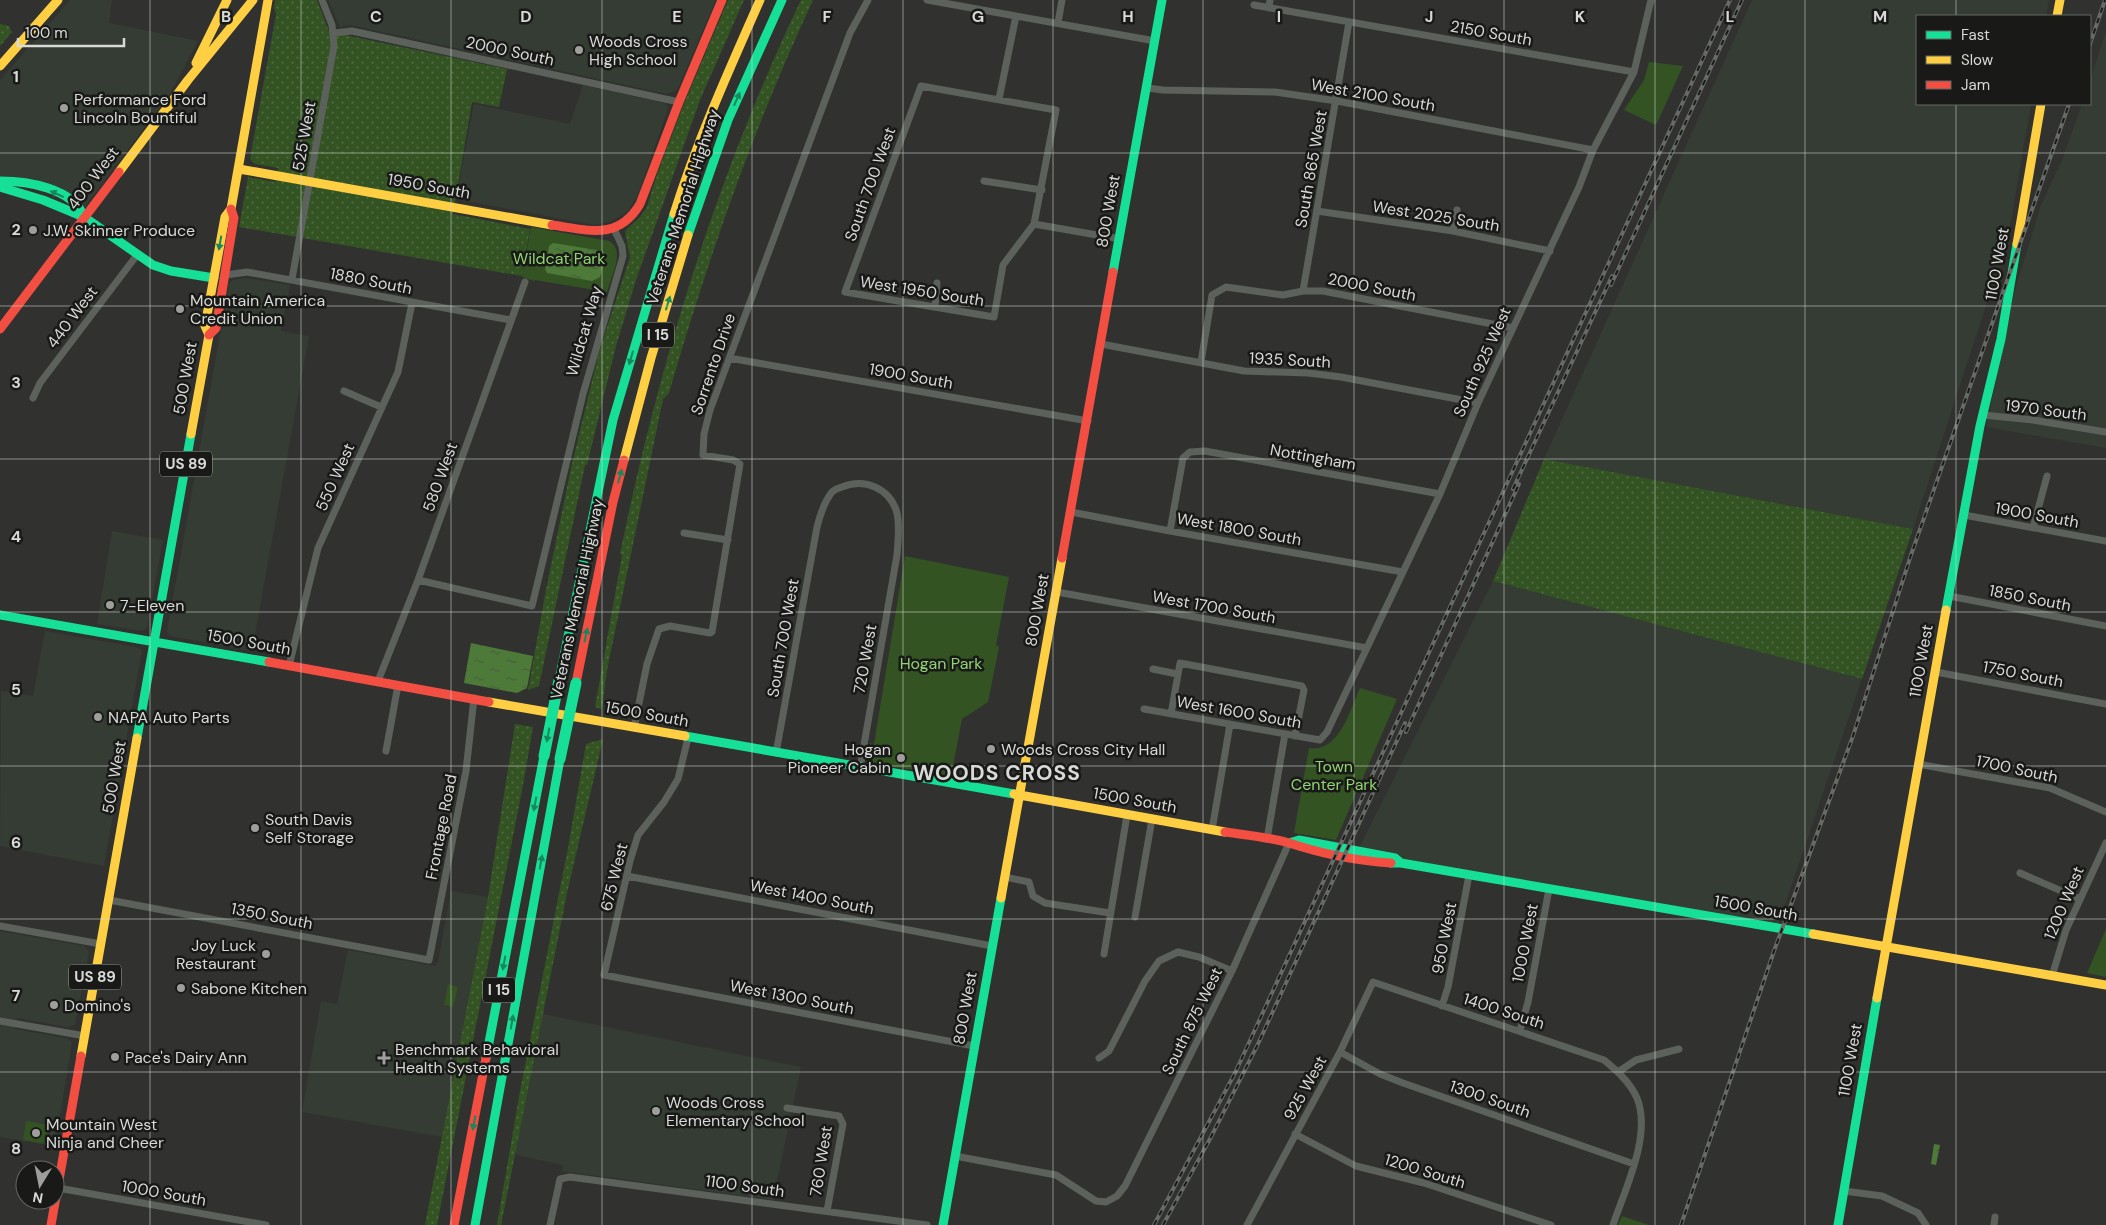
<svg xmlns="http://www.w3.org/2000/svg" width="2106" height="1225" viewBox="0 0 2106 1225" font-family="'DM Sans',sans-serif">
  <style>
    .built { fill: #353c33 }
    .grass { fill: url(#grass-dots) }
    .park { fill: #335323 }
    .water { fill: url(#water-ripples) }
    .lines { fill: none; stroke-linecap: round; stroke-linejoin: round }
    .street { stroke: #5c625b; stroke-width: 7 }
    .fast { stroke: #16e098; stroke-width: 9 }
    .slow { stroke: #ffcf43; stroke-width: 9 }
    .jam { stroke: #f24e42; stroke-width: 9 }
    .rail-casing { stroke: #676b66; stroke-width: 4 }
    .rail { stroke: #191a18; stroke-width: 2; stroke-dasharray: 5.5; stroke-linecap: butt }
    .fast-bridge { stroke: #16e098; stroke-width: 11 }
    .oneway { fill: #17875e }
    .grid { fill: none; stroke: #d8dad8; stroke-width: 1; stroke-opacity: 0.55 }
    .poi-dot { fill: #9e9f9d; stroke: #191a18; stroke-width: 2 }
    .labels { text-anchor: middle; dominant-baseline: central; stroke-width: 5; stroke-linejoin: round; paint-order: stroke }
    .shield { fill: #191a18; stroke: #9fa09e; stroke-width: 1 }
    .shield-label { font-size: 15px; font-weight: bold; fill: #d8dad8 }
    .street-label { font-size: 16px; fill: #d8dad8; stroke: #191a18 }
    .poi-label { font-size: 16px; fill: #d8dad8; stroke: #191a18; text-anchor: start }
    .park-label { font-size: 16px; fill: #91d473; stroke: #191a18 }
    .district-label { font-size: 21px; font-weight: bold; letter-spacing: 1px; fill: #d8dad8; stroke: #191a18 }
    .grid-label { font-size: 16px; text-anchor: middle; font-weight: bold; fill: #d8dad8; stroke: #191a18; stroke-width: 5; stroke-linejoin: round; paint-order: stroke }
  </style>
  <defs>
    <pattern id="grass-dots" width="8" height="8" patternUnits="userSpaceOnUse" patternTransform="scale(1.25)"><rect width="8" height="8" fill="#335323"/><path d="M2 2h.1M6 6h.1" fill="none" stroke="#506b42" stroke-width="1.8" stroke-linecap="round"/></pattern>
    <pattern id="water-ripples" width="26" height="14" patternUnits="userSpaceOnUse" patternTransform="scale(1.25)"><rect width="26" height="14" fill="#4d7a39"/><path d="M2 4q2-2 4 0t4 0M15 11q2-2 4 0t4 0" fill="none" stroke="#48603d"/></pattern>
  </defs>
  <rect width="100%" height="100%" fill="#313230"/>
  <path class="built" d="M 70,0 L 112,0 L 109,23 L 198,41 L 170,94 L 84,208 L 57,192 L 0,177 L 0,80 Z
    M 328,0 L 716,0 L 679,86 L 675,91 L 667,94 L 350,25 L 340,27 Z
    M 1752,0 L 2049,0 L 2046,16 L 1917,16 L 1917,104 L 2031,104 L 2008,238 L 1913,529 L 1544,459 Z
    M 2106,32 L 2106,448 L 1986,427 L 2014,293 L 2041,205 L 2062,160 L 2082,104 L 2090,104 L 2090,80 Z
    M 583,85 L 665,103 L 668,109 L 638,195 L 627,212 L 612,221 L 594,225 L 456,199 L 474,104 L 570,124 Z
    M 246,278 L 290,285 L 281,331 L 309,336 L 252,651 L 170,636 L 167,632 L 229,283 L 233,280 Z
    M 112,531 L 163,540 L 147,627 L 143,631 L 97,624 Z
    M 1493,581 L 1862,679 L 1778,925 L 1357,852 Z
    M 45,631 L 136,647 L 142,650 L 104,866 L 0,846 L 1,691 L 33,696 Z
    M 451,891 L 488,897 L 442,1137 L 302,1112 L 321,1001 L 337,1004 L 348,950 L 435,966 L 438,962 Z
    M 0,931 L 84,946 L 89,951 L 75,1025 L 68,1027 L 17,1018 L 15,1029 L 66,1038 L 72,1042 L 55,1146 L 0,1137 Z
    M 538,1013 L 801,1067 L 773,1200 L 562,1171 L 563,1165 L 512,1154 Z"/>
  <path class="grass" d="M 275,0 L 317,0 L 330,34 L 345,35 L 507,69 L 499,107 L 472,102 L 453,214 L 530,229 L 522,276 L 239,227 L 248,177 L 275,182 L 278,168 L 255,164 L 250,159 L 276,14 L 274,8 Z
    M 728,0 L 744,0 L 700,100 L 636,280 L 616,346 L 587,465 L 585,465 L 539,686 L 528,690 L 545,595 L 571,468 L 599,352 L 630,257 L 625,231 L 640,217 L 647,207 L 656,177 L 685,101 Z
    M 801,0 L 813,0 C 754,127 708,258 669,393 L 663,399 L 607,670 L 602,709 L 595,707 L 622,555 L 620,554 C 659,363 717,176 801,0 Z
    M 0,24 L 9,26 L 12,32 L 0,46 Z
    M 1544,459 L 1913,529 L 1862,679 L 1493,581 Z
    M 515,724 L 533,727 L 523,785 L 437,1225 L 425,1225 L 488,897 Z
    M 603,739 L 567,893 L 501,1225 L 497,1225 L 520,1091 L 568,848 L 586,744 Z"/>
  <path class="park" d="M 1649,62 L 1683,66 L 1656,125 L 1624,110 L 1644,80 Z
    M 531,227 L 609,241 C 626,250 611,277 607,292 L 535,280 L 534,281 L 522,277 Z
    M 905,556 L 1009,577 L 996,645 L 999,647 L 988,702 L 962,719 L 951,776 L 871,763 L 868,760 L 870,743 L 874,744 Z
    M 1360,688 L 1397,699 L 1336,840 L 1294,833 L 1309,748 C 1339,753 1350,710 1360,688 Z
    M 2106,929 L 2106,977 L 2087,973 Z
    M 448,984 L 458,987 L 453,1007 L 444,1005 Z
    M 26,1121 L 49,1125 L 46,1144 L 23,1140 Z
    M 1622,1216 L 1649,1225 L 1618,1225 Z"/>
  <path class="water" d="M 553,243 L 603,251 L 606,256 L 600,277 L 592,281 L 547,273 L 545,269 L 549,246 Z
    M 471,643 L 533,656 L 527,688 L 517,693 L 464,683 Z
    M 1934,1144 L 1940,1145 L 1936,1165 L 1931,1164 Z"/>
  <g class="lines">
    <path class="street" d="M 927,0 L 1155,41
      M 1254,5 L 1634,72
      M 1269,8 L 1270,0
      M 1058,23 L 1062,0
      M 334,33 L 352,31 L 679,102
      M 921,86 L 1056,110 L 1034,224 L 1003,265 L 994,317 L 845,292 Z
      M 1147,88 L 1163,90 L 1275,92 L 1337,101 L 1593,150
      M 999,99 L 1016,16
      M 984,181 L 1042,190
      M 1317,211 L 1453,231 L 1550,251
      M 1034,224 L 1120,239
      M 1453,231 L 1457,210
      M 226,275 L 247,272 L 511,320
      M 292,279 L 334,46 L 332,25 L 322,0
      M 1303,291 L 1349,22
      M 935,306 L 937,283
      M 1101,344 L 1244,371 L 1308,373 L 1341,377 L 1478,403
      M 729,358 L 1088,421
      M 1201,362 L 1212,295 L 1226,287 L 1283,295 L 1303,291 L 1323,291 L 1513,328
      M 344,391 L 381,407
      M 33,398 L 40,383 L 137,255
      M 1983,415 L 2033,420 L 2106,432
      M 1071,512 L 1170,531 L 1403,572
      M 1964,515 L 2106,541
      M 2033,528 L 2047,476
      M 1170,531 L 1183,458 L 1190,452 L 1205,451 L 1440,494
      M 684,533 L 728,540
      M 418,580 L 532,606 L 583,394 L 623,256 L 622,246 L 614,229
      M 1057,592 L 1367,648
      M 1949,596 L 2106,626
      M 289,666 L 318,548 L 398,372 L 412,303
      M 1153,669 L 1177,674
      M 1936,672 L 2106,704
      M 378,681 L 418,580 L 525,282
      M 1144,709 L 1320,740 L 1327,732 L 1440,494 L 1478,403 L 1579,187 L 1593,150 L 1634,72 L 1651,0
      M 1171,714 L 1180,663 L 1302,686 L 1304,690 L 1295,736
      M 634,728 L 647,664 L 659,629 L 670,626 L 710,633 L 712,632 L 740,464 L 733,460 L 703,455 L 704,434 L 710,410 L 850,33 L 868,0
      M 688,738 L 678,779 L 664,802 L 638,835 L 630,861 L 604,975 L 974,1046
      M 386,751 L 398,685
      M 776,753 L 817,527 C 820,515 824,502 832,492 C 835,489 839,488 842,487 C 865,478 890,488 897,513 C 900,527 898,541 897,555 L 860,768
      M 1918,764 L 2050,788 L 2106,812
      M 1212,830 L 1230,724
      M 1267,839 L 1285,734
      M 2020,873 L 2080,899
      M 627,876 L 992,946
      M 1005,877 L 1029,882 L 1033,896 L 1045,903 L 1110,913
      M 109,900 L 429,960 L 466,771 L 474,698
      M 1135,917 L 1152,819
      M 0,926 L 101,944
      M 1104,954 L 1127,815
      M 2052,976 L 2066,930 L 2106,843
      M 1442,1006 L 1448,987 L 1469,875
      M 0,1021 L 85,1036
      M 1520,1030 L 1528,1002 L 1549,889
      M 1340,1052 L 1380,1074 L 1403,1083 L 1634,1164
      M 1099,1058 L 1109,1051 L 1145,981 L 1159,961 L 1178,952 L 1199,957 L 1232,971
      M 1618,1072 L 1636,1060 L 1679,1049
      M 787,1108 L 839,1116 L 843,1124 L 827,1211
      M 1295,1134 L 1356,1166 L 1424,1183 L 1551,1225
      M 955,1156 L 1056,1175 L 1096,1201 L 1106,1202 L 1117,1196 L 1125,1186 L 1232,971 L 1289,843
      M 58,1188 L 266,1225
      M 1844,1191 L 1882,1196 L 1918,1213 L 1926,1225
      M 550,1225 L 560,1179 L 570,1177 L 927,1225
      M 1247,1225 L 1340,1052 L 1373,982 L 1604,1060 C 1616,1070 1630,1082 1637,1098 C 1652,1135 1625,1189 1613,1225
      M 1994,1225 L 1995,1217"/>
    <path class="fast" d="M 0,181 C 27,181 73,188 84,217
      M 0,187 L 43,200 L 84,217 L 153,265 L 171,271 L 214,278
      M 688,235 L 728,120 L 782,0
      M 1113,272 L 1162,0
      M 1946,610 L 1980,426 L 2001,339 L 2017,244
      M 0,615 L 269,662
      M 559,680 L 613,420 L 674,214
      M 685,736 L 1014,794
      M 137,738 L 191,434
      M 1289,843 L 1299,840 L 1395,858 L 1401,863
      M 1391,863 L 1401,863 L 1813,934
      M 486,1058 L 544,756
      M 475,1225 L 560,759
      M 943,1225 L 1001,898
      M 1838,1225 L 1877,998"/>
    <path class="slow" d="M 2057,16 L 2060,0
      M 196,63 L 227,0
      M 0,66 L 58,0
      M 188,80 L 253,0
      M 239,169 L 552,225
      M 119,172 L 188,80
      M 674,214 C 697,141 729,70 760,0
      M 2017,244 L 2041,104
      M 191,434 L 209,335 L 205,326 L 225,217 L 231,209 L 268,0
      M 624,460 L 651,358 L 688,235
      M 489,702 L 685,736
      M 1014,794 L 1225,832
      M 1001,898 L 1062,558
      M 1813,934 L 2106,985
      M 1877,998 L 1946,610
      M 81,1056 L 137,738"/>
    <path class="jam" d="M 552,225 C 588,230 618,241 640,204 L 679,102 L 722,0
      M 0,329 L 119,172
      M 209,335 L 216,328 L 234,218 L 231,209
      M 1062,558 L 1113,272
      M 269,662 L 489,702
      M 576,683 L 613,502 L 624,460
      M 1225,832 C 1246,835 1269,837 1289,843 C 1323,854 1356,861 1391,863
      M 51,1225 L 81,1056
      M 454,1225 L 486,1058"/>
    <g class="rail-casing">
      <path id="rail" d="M 2090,44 L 2105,0
        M 1611,285 L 1742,0
        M 1513,489 L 1612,276
        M 1406,732 L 1519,484
        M 1154,1225 L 1235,1073 L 1730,0
        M 1163,1225 L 1211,1137 L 1258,1044 L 1405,723
        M 1681,1225 L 1774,951 L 1853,736 L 1911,555 L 2069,104"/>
    </g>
    <use href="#rail" class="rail"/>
    <path class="fast-bridge" d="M 544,756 L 559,680
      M 560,759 L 576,683"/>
  </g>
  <defs><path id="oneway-solid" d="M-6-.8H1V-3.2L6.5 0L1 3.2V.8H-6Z" transform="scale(1.25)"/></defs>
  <g class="oneway">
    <use href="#oneway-solid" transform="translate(737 99) rotate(-66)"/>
    <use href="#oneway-solid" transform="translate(57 194) rotate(-156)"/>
    <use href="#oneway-solid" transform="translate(220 243) rotate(100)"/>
    <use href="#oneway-solid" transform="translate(668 303) rotate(-73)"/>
    <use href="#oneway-solid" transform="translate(631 358) rotate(106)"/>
    <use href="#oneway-solid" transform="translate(620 476) rotate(-75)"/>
    <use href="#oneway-solid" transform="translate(586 635) rotate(-78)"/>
    <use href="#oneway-solid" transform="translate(548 735) rotate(101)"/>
    <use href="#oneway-solid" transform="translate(535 804) rotate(101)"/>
    <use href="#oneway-solid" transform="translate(541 862) rotate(-80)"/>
    <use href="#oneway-solid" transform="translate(504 963) rotate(101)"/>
    <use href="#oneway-solid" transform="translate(512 1022) rotate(-80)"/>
    <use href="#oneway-solid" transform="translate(474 1123) rotate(101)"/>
  </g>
  <path class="grid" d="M 150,0 L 150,1225M 301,0 L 301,1225M 451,0 L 451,1225M 602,0 L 602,1225M 752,0 L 752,1225M 903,0 L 903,1225M 1053,0 L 1053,1225M 1203,0 L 1203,1225M 1354,0 L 1354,1225M 1504,0 L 1504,1225M 1655,0 L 1655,1225M 1805,0 L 1805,1225M 1956,0 L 1956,16M 1956,104 L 1956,1225M 0,153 L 2106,153M 0,306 L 2106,306M 0,459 L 2106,459M 0,612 L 2106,612M 0,766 L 2106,766M 0,919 L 2106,919M 0,1072 L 2106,1072"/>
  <g class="poi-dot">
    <circle cx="579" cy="50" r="5"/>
    <circle cx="64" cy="108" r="5"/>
    <circle cx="33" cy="230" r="5"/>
    <circle cx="180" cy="309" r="5"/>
    <circle cx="110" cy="605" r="5"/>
    <circle cx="98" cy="717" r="5"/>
    <circle cx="991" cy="749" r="5"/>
    <circle cx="901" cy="758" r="5"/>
    <circle cx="255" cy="828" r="5"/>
    <circle cx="266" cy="954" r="5"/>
    <circle cx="181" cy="988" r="5"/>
    <circle cx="54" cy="1005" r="5"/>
    <circle cx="115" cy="1057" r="5"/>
    <path d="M381.5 1050.5h5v5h5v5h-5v5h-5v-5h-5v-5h5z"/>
    <circle cx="656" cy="1111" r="5"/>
    <circle cx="36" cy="1133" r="5"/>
  </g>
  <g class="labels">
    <g class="shield">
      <rect x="642" y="322.5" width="32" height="25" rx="4"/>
      <rect x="160" y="451.5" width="52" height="25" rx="4"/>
      <rect x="69" y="964.5" width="52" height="25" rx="4"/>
      <rect x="483" y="977.5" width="32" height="25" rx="4"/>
    </g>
    <g class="shield-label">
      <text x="658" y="335">I 15</text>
      <text x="186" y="464">US 89</text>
      <text x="95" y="977">US 89</text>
      <text x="499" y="990">I 15</text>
    </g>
    <g class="street-label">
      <text transform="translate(1491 33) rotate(10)">2150 South</text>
      <text transform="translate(510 51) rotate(12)">2000 South</text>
      <text transform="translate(1373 95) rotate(10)">West 2100 South</text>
      <text transform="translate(304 136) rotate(-80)">525 West</text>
      <text transform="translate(1311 169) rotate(-80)">South 865 West</text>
      <text transform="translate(93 178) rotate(-53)">400 West</text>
      <text transform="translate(870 184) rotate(-70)">South 700 West</text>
      <text transform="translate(429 186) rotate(10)">1950 South</text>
      <text transform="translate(683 207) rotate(-72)">Veterans Memorial Highway</text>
      <text transform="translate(1108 211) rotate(-80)">800 West</text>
      <text transform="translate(1436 216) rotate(9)">West 2025 South</text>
      <text transform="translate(1997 264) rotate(-80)">1100 West</text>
      <text transform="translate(371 281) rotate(11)">1880 South</text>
      <text transform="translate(1372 287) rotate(11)">2000 South</text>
      <text transform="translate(922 291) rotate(9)">West 1950 South</text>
      <text transform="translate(72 317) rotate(-53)">440 West</text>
      <text transform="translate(584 331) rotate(-74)">Wildcat Way</text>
      <text transform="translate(1290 360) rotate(3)">1935 South</text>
      <text transform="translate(1482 362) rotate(-66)">South 925 West</text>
      <text transform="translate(713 364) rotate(-71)">Sorrento Drive</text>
      <text transform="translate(911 376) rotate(10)">1900 South</text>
      <text transform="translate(185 378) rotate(-80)">500 West</text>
      <text transform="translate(2046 410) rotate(7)">1970 South</text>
      <text transform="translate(1313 457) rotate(10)">Nottingham</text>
      <text transform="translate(335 477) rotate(-66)">550 West</text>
      <text transform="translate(440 477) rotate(-70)">580 West</text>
      <text transform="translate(2037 515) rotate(10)">1900 South</text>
      <text transform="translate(1239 529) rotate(10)">West 1800 South</text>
      <text transform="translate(2030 598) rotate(11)">1850 South</text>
      <text transform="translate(577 599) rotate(-78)">Veterans Memorial Highway</text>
      <text transform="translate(1214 607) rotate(10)">West 1700 South</text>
      <text transform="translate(1037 610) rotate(-80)">800 West</text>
      <text transform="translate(783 638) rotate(-80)">South 700 West</text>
      <text transform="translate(249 642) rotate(10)">1500 South</text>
      <text transform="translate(865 659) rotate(-80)">720 West</text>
      <text transform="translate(1921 661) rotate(-80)">1100 West</text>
      <text transform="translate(2023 674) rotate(11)">1750 South</text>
      <text transform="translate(1239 712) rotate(10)">West 1600 South</text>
      <text transform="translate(647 714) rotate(10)">1500 South</text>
      <text transform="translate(2017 769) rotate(12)">1700 South</text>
      <text transform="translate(114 777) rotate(-80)">500 West</text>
      <text transform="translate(1135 800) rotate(10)">1500 South</text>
      <text transform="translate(441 827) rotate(-79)">Frontage Road</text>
      <text transform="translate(614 877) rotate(-76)">675 West</text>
      <text transform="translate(812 897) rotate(11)">West 1400 South</text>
      <text transform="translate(2064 903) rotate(-67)">1200 West</text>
      <text transform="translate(1756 908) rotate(10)">1500 South</text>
      <text transform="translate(272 916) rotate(11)">1350 South</text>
      <text transform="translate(1444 938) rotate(-79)">950 West</text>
      <text transform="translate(1525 943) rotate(-79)">1000 West</text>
      <text transform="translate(792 997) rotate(11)">West 1300 South</text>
      <text transform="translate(965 1008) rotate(-80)">800 West</text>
      <text transform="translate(1504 1011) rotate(18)">1400 South</text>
      <text transform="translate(1192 1021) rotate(-64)">South 875 West</text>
      <text transform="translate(1850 1060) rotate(-80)">1100 West</text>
      <text transform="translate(1305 1088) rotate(-61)">925 West</text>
      <text transform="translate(1490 1099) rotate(19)">1300 South</text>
      <text transform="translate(821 1161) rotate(-81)">760 West</text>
      <text transform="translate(1425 1171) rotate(17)">1200 South</text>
      <text transform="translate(745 1186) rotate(8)">1100 South</text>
      <text transform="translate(164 1193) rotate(10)">1000 South</text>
    </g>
    <g class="poi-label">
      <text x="589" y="41">Woods Cross<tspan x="589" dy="18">High School</tspan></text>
      <text x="74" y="99">Performance Ford<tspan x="74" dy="18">Lincoln Bountiful</tspan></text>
      <text x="43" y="230">J.W. Skinner Produce</text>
      <text x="190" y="300">Mountain America<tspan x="190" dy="18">Credit Union</tspan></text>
      <text x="120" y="605">7-Eleven</text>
      <text x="108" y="717">NAPA Auto Parts</text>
      <text x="891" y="749" text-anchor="end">Hogan<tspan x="891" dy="18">Pioneer Cabin</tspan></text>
      <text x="1001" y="749">Woods Cross City Hall</text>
      <text x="265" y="819">South Davis<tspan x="265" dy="18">Self Storage</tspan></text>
      <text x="256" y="945" text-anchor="end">Joy Luck<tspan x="256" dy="18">Restaurant</tspan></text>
      <text x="191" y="988">Sabone Kitchen</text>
      <text x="64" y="1005">Domino's</text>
      <text x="395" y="1049">Benchmark Behavioral<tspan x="395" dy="18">Health Systems</tspan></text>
      <text x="125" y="1057">Pace's Dairy Ann</text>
      <text x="666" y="1102">Woods Cross<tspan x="666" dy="18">Elementary School</tspan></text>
      <text x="46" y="1124">Mountain West<tspan x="46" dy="18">Ninja and Cheer</tspan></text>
    </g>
    <g class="park-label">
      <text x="559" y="258">Wildcat Park</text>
      <text x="941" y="663">Hogan Park</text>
      <text x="1334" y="766">Town<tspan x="1334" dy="18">Center Park</tspan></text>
    </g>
    <g class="district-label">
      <text x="997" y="773">WOODS CROSS</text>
    </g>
  </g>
  <g class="grid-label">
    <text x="226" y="22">B</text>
    <text x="376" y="22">C</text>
    <text x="526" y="22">D</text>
    <text x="677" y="22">E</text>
    <text x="827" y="22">F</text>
    <text x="978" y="22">G</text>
    <text x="1128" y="22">H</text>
    <text x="1279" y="22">I</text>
    <text x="1429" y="22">J</text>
    <text x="1580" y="22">K</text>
    <text x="1730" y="22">L</text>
    <text x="1880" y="22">M</text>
    <text x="16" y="82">1</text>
    <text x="16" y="235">2</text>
    <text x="16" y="388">3</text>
    <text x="16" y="542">4</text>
    <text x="16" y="695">5</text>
    <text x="16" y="848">6</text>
    <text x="16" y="1001">7</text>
    <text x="16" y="1154">8</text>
  </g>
  <rect x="1916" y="15" width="175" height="90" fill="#191a18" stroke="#656765"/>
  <rect x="1926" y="31" width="25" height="8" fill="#16e098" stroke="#656765"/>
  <text x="1961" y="40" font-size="15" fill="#d8dad8">Fast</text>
  <rect x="1926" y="56" width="25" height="8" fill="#ffcf43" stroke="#656765"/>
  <text x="1961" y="65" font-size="15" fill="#d8dad8">Slow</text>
  <rect x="1926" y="81" width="25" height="8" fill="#f24e42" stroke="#656765"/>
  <text x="1961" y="90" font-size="15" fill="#d8dad8">Jam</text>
  <g transform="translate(40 1185) rotate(190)"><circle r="24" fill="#191a18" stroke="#656765"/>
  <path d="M0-4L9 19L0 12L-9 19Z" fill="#9e9f9d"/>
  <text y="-8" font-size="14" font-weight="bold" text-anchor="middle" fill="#d8dad8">N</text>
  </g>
  <path d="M18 38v8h106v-8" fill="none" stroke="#d8dad8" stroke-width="2.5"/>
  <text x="25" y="38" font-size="15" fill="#d8dad8" stroke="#191a18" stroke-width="4" paint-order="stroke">100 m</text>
</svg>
